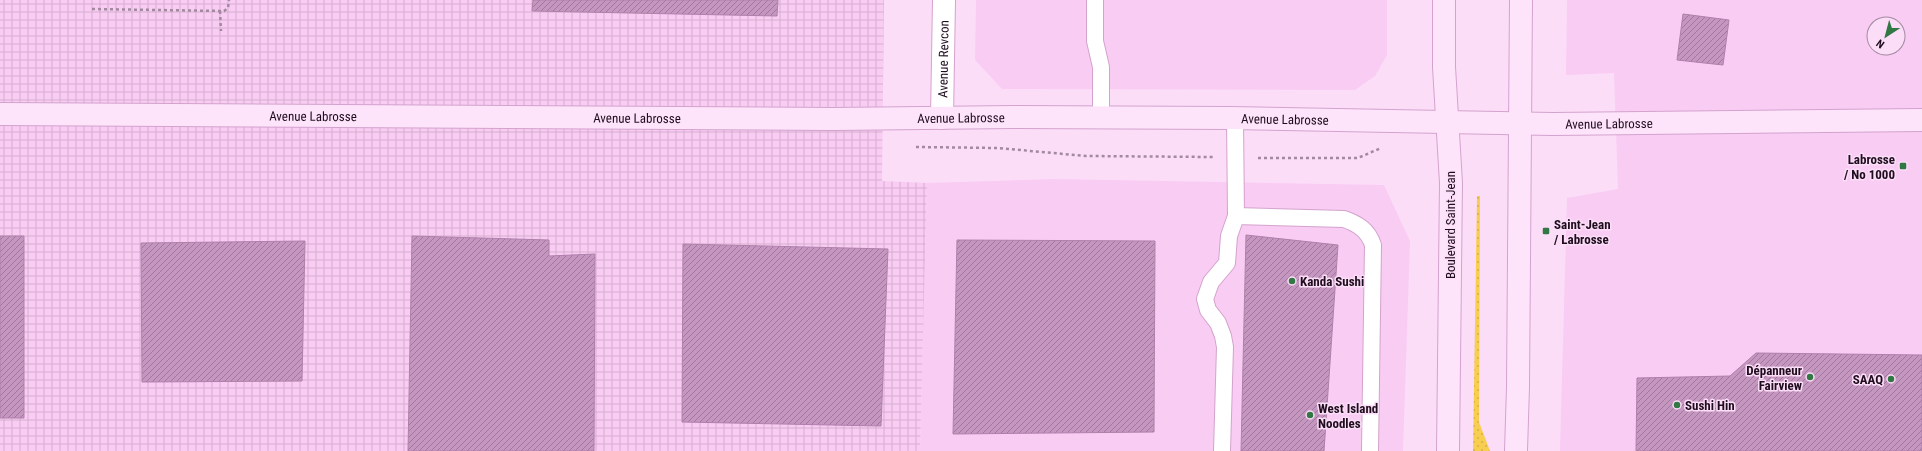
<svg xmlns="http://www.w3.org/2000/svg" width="1922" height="451" viewBox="0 0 1922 451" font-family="'Roboto Condensed',sans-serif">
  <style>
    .built { fill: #f9ccf4; fill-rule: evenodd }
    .industrial { fill: url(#industrial-grid) }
    .grass { fill: url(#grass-dots) }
    .building { fill: url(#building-hatch); stroke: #af80aa }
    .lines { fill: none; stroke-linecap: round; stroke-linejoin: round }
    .lane-casing { stroke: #d3a3cd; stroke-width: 18 }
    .street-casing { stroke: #d3a3cd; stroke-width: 24 }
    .secondary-casing { stroke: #d3a3cd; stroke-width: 24 }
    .path { stroke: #a2899f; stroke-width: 2.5; stroke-dasharray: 3 3; stroke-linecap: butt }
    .lane { stroke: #fff; stroke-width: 16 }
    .street { stroke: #fff; stroke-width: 22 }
    .secondary { stroke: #fee4fb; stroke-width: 22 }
    .poi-dot { fill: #317845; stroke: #fcddf8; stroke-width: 1.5 }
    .labels { text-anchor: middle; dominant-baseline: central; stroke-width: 3; stroke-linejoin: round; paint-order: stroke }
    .street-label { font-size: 13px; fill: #1e0d1d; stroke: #fcddf8 }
    .poi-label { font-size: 13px; font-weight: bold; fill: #1e0d1d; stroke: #fcddf8; text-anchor: start }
  </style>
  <defs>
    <pattern id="industrial-grid" width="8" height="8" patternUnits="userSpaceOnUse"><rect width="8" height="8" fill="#f9ccf4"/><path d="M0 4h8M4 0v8" fill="none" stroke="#d5aed1"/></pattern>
    <pattern id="grass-dots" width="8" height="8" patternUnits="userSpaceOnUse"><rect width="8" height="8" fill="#f8ce50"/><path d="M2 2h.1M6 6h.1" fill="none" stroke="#d4b045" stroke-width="1.8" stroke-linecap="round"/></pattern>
    <pattern id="building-hatch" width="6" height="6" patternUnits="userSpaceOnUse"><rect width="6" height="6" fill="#c596c0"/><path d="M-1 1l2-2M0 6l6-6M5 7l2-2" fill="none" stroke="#9f799b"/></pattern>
  </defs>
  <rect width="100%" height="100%" fill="#fcddf8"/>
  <path class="built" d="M 976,0 L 1387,0 L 1387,55 L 1375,76 L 1355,90 L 1002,89 L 975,60 Z
    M 1567,0 L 1922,0 L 1922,451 L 1560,451 L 1567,198 L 1618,189 L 1614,73 L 1566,75 ZM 1874,24 L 1898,24 L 1898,48 L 1874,48 Z
    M 1054,179 L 1384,185 L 1410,241 L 1403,451 L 920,451 L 927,183 Z"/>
  <path class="industrial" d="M 0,0 L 884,0 L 882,181 L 927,183 L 920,451 L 0,451 Z"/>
  <path class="grass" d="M 1477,196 L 1480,196 L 1479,422 L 1490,451 L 1473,451 Z"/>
  <path class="building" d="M 533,0 L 778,0 L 777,16 L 532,11 Z
    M 1683,14 L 1729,20 L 1723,65 L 1677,60 Z
    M 1246,235 L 1338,245 L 1324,451 L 1241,451 Z
    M 0,236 L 24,236 L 24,418 L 0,418 Z
    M 412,236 L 549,240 L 549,256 L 595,254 L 594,451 L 408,451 Z
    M 957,240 L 1155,241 L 1154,432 L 953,434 Z
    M 305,241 L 302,381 L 142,382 L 141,243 Z
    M 683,244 L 888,249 L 881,426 L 682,422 Z
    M 1756,353 L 1922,355 L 1922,451 L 1636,451 L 1637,378 L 1730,376 Z"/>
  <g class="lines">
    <g class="lane-casing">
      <path id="lane" d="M 1095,0 L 1095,41 L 1101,67 L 1101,117
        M 1236,216 L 1344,219 C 1358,224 1368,230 1373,245 L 1370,451
        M 1222,451 L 1225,347 L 1223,336 L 1218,323 L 1208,310 L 1205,299 L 1211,282 L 1227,263 L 1229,236 L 1236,216 L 1235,118"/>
    </g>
    <g class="street-casing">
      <g id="street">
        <path id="s1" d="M 942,118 L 944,0"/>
      </g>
    </g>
    <g class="secondary-casing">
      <g id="secondary">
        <path d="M 1444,0 L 1444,67 L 1451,183 L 1448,451"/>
        <path id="s2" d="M 0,114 L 833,119 L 1014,117 L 1230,118 L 1553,124 L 1922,120"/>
        <path d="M 1516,451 L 1518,387 L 1521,0"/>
      </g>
    </g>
    <path class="path" d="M 92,9 L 224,11 L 228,8 L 229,0
      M 220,11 L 221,31
      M 916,147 L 998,148 L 1086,156 L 1213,157
      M 1258,158 L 1358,158 L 1381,148"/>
    <use href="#lane" class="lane"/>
    <use href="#street" class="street"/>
    <use href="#secondary" class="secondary"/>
  </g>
  <g class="poi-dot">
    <rect x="1899" y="162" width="8" height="8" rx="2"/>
    <rect x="1542" y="227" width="8" height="8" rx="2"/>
    <circle cx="1292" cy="281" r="4"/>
    <circle cx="1810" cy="377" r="4"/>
    <circle cx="1891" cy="379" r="4"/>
    <circle cx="1677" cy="405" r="4"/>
    <circle cx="1310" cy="415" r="4"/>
  </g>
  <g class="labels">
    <g class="street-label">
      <text stroke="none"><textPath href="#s1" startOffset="59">Avenue Revcon</textPath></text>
      <text stroke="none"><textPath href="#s2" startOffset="313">Avenue Labrosse</textPath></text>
      <text stroke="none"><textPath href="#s2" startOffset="961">Avenue Labrosse</textPath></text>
      <text stroke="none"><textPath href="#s2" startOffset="637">Avenue Labrosse</textPath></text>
      <text stroke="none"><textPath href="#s2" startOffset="1285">Avenue Labrosse</textPath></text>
      <text stroke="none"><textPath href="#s2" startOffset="1609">Avenue Labrosse</textPath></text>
      <text transform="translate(1450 225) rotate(-90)">Boulevard Saint-Jean</text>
    </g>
    <g class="poi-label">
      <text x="1895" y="159" text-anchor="end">Labrosse<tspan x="1895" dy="15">/ No 1000</tspan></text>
      <text x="1554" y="224">Saint-Jean<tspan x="1554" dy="15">/ Labrosse</tspan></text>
      <text x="1300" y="281">Kanda Sushi</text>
      <text x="1802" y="370" text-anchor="end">Dépanneur<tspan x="1802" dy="15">Fairview</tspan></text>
      <text x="1883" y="379" text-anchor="end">SAAQ</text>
      <text x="1685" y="405">Sushi Hin</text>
      <text x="1318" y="408">West Island<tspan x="1318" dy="15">Noodles</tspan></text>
    </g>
  </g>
  <g transform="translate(1886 36) rotate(216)"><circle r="19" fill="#fcddf8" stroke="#a38aa0"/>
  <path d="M0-3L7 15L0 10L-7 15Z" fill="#317845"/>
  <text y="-6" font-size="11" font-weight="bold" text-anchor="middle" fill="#1e0d1d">N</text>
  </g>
</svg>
